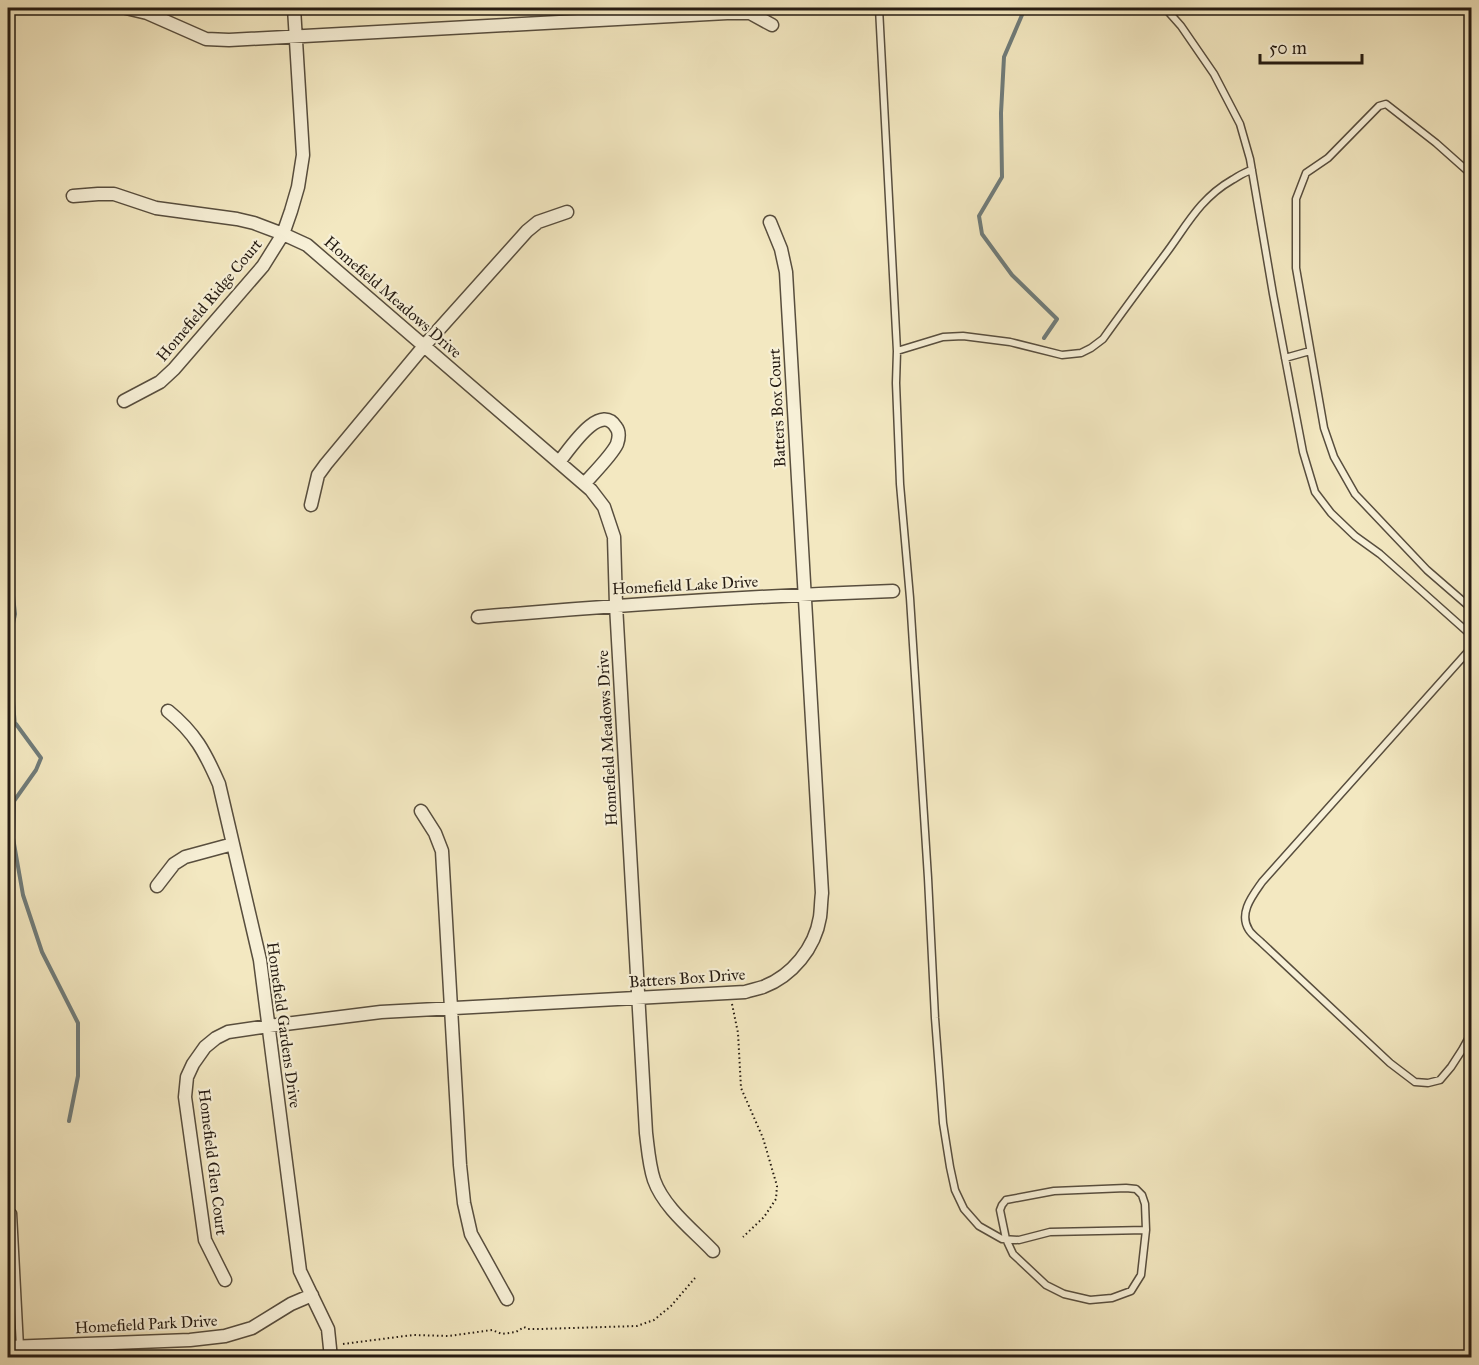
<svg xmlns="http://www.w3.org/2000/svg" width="1479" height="1365" viewBox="0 0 1479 1365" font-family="'IM FELL Great Primer',serif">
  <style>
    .water { fill: #a2bdbf; stroke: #707c7a; stroke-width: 1.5 }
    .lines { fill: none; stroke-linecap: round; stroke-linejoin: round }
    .stream { stroke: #707c7a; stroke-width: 4 }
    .lane-casing { stroke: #584e3e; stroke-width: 9 }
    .street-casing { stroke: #584e3e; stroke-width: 15 }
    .path { stroke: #251b12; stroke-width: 2; stroke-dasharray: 1.5 3; stroke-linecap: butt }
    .lane { stroke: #f7f0d7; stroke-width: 6 }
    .street { stroke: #f7f0d7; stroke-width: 12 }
    .labels { text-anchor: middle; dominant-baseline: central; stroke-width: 4.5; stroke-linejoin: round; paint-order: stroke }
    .street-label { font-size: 16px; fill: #251b12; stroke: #f7f0d7 }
  </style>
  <rect width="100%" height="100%" fill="#f3e8c1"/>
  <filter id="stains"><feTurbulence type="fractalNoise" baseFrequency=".00333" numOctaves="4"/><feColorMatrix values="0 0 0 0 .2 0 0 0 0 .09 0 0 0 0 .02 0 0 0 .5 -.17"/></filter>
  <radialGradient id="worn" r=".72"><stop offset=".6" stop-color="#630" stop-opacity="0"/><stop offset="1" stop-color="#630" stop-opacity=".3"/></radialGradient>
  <path class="water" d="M 8,683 L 14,698 L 16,724 L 11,728 L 8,726 Z"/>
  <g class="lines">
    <path class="stream" d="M 1025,8 L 1004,57 L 1001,113 L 1002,177 L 979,216 L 982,234 L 1012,275 L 1057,319 L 1044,338
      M 8,575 L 13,596 L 15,614 L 8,647
      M 16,724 L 41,758 L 36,770 L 14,801 L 13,838 L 23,895 L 42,952 L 78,1023 L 78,1076 L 69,1121"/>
    <g class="lane-casing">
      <path id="lane" d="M 879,8 L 897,351 L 896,383 L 900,484 L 910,598 L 928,878 L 935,1018 L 943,1123 L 950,1167 L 955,1190 L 964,1209 L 979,1226 L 1002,1239 L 1019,1240 L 1050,1232 L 1146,1230
        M 1165,8 L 1181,26 L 1214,74 L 1240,124 L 1250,159 L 1273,294 L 1294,405 L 1303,452 L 1315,492 L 1331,513 L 1355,536 L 1380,554 L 1472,636
        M 1472,175 L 1436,143 L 1386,104 L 1379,106 L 1328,158 L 1306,173 L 1296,199 L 1296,268 L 1324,428 L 1334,457 L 1355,494 L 1427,570 L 1472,609
        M 897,351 L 943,337 L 963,336 L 1010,342 L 1062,355 L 1081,353 L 1091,348 L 1103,339 C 1123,311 1143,284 1164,256 C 1186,227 1199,199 1232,180 C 1239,176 1244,172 1252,170
        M 1285,358 L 1310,351
        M 1472,647 L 1262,882 C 1253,895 1238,913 1249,930 C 1252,935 1258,939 1262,943 L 1390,1063 L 1415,1082 L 1428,1083 L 1440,1080 L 1451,1067 L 1462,1050 L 1472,1032
        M 1126,1188 L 1136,1189 L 1142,1195 L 1145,1204 L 1146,1230 L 1141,1275 L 1131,1291 L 1112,1298 L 1090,1300 L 1064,1294 L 1046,1285 L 1013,1254 L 1006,1239 L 1000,1210 L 1002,1205 L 1006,1200 L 1054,1191 Z
        M 13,1213 L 20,1347
        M 927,1358 L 950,1356 L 953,1358"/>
    </g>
    <g class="street-casing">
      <path id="street" d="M 126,8 L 147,13 L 206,39 L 229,40 L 727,13 L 750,13 L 772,25
        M 596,8 L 596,20
        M 73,196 L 98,194 L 114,194 L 156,208 L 237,219 L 254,223 L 283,234 L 307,245 L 591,490 L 604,507 L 614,537 L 616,605 L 646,1133 C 648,1149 649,1165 654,1180 C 664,1208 693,1230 713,1251
        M 124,401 L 160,382 L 174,369 L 263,266 L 283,234 L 291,211 L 298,187 L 303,155 L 294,8
        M 559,462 C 569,450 600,401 616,427 C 620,432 619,438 617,444 C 612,455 592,475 584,484
        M 311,505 L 318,475 L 326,464 L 424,346 L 527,231 L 538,222 L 567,212
        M 478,617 C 617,605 755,596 893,591
        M 168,711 C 195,733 205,752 219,784 L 260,960 L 300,1271 L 328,1329 L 331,1358
        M 421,811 L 435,833 L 442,851 L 460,1165 L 464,1203 L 471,1234 L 507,1299
        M 157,886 L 174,864 L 185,857 L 233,844
        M 225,1280 L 205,1240 L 185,1097 L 187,1077 L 193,1064 L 205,1047 L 216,1038 L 228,1032 L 269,1026 L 381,1012 L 745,992 C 751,990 757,989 763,987 C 792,976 815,948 820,917 C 821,909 821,901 822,893 L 786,272 L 781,249 L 770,222
        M 8,1347 L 190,1340 L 225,1336 L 252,1328 L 291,1304 L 312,1295"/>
    </g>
    <path class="path" d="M 732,1004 L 738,1033 L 741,1088 L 763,1138 L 777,1186 L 776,1199 L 764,1217 L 743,1237
      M 343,1344 L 413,1335 L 449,1336 L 492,1330 L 502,1334 L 516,1332 L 524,1327 L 528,1329 L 540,1329 L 637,1326 L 654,1320 L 671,1306 L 695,1278"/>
    <use href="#lane" class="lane"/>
    <use href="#street" class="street"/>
  </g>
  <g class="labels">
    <g class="street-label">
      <text transform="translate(393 297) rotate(41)">Homefield Meadows Drive</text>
      <text transform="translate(209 300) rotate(-50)">Homefield Ridge Court</text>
      <text transform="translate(777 408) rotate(-93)">Batters Box Court</text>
      <text transform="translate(685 585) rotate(-3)">Homefield Lake Drive</text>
      <text transform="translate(607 738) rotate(-93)">Homefield Meadows Drive</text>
      <text transform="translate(687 978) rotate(-4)">Batters Box Drive</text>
      <text transform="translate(284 1025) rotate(82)">Homefield Gardens Drive</text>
      <text transform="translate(213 1162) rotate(83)">Homefield Glen Court</text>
      <text transform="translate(146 1324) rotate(-3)">Homefield Park Drive</text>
    </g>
  </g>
  <rect width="1479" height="1365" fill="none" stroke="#f3e8c1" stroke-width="30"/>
  <rect x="9" y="9" width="1461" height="1347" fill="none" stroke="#251b12" stroke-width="3"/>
  <rect x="15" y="15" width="1449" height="1335" fill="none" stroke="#251b12" stroke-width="1.5"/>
  <path d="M1260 54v9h102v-9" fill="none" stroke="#251b12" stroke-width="3"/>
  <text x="1269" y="54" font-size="18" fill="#251b12" stroke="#f7f0d7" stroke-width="4.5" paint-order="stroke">50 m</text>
  <rect width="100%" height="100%" filter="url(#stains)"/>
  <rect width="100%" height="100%" fill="url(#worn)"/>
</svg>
